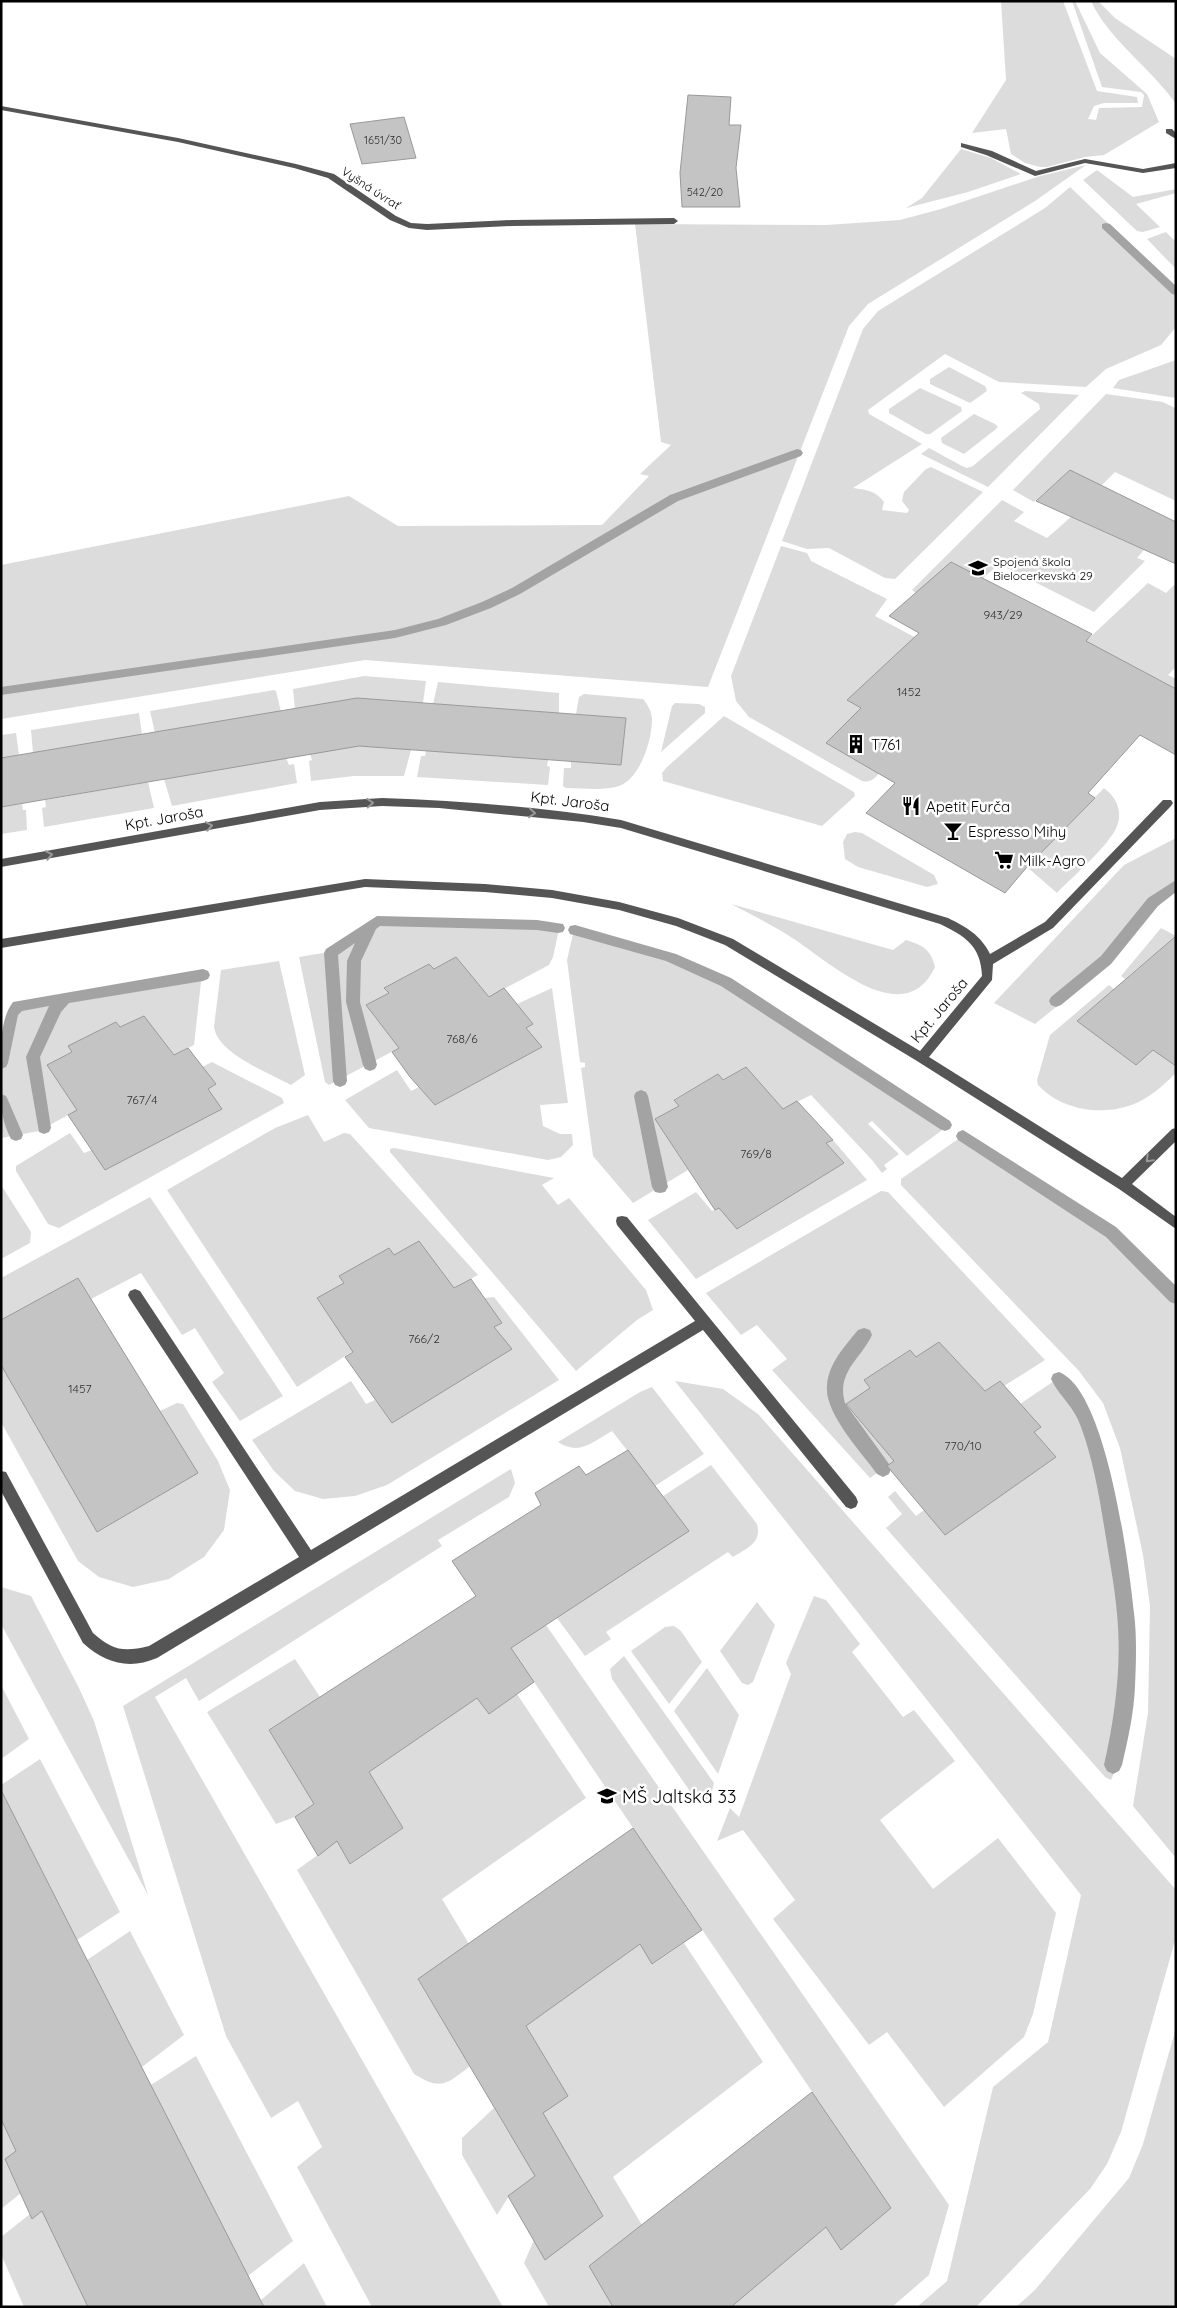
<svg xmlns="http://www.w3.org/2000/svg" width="1177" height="2308" viewBox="0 0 1177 2308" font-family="Quicksand,sans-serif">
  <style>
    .green { fill: #dcdcdc }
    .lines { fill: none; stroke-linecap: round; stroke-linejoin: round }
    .stream { fill: #a3a3a3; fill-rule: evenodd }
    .building { fill: #c4c4c4; stroke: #999 }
    .minor { fill: #555; fill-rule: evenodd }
    .oneway { stroke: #999 }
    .labels { text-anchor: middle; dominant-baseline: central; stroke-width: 5; stroke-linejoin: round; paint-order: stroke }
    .far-number-label { font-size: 11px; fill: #313131 }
    .far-street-label { font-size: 12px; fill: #000; stroke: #fff }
    .far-poi-label { font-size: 12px; fill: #000; stroke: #fff; text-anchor: start }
    .number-label { font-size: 12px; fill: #313131 }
    .poi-label { font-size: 15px; fill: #000; stroke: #fff; text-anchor: start }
    .street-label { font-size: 15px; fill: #000; stroke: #fff }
    .near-poi-label { font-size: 18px; fill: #000; stroke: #fff; text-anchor: start }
  </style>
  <rect width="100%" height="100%" fill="#fff"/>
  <path class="green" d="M 1001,1 L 1063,1 L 1097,91 L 1137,97 L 1138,103 L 1104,103 L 1094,106 L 1088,119 L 1096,120 L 1099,108 L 1142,107 L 1144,95 L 1141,92 L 1102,87 L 1072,1 L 1075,1 L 1100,53 L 1147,94 L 1159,122 L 1104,155 L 1085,157 L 1047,167 L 1040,167 L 1025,163 L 1011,154 L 1006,129 L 972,133 L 1006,80 Z
    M 1091,1 L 1098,1 L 1115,18 L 1176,59 L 1176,104 C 1151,68 1108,39 1091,1 Z
    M 961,149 L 991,158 L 1021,174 L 968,192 L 906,208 L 922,198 Z
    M 1086,165 L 1035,201 L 868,304 L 849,326 L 708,687 L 365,660 L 1,719 L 1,565 L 349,496 L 398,526 L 602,525 L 649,476 L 640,474 L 671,445 L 661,442 L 635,224 L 826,225 L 900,220 L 941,209 L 1040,176 Z
    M 1097,170 L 1133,197 L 1176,189 L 1176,193 L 1136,204 L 1160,227 L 1143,232 L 1137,231 L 1083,180 Z
    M 1070,187 L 1176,288 L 1176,327 L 1161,345 L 1106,369 L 1086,387 L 999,382 L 945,354 L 868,410 L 869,414 L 922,444 L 853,488 C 866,490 875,490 884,502 L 882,510 L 907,513 L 909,510 L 902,501 L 904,492 L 926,469 L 931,467 L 983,492 L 895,579 L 885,578 L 829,548 L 807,549 L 782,541 L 863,329 L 878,311 L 1045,208 Z
    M 1166,232 L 1176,242 L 1176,269 L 1147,239 Z
    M 1176,360 L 1176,398 L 1113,388 L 1119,380 Z
    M 949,367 L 985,386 L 987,391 L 970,403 L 930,384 L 930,379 Z
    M 920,388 L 961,407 L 962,411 L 930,434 L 926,434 L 889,413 L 889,409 Z
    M 1025,391 L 1079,395 L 988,487 L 921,454 L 929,448 L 962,466 L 967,468 L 973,466 L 1040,409 L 1039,404 L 1021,393 Z
    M 1106,394 L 1163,402 L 1175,408 L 1176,501 L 1115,472 L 1101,486 L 1070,470 L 1034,502 L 1013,490 Z
    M 974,414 L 995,424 L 998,427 L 996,429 L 964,454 L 942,443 L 941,438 Z
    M 1002,500 L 1024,512 L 1014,521 L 1047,538 L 1071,517 L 1144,550 L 1137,558 L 1145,561 L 1094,612 L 999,564 L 982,579 L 916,593 L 912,590 Z
    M 781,546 L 807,553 L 811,561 L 887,599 L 875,616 L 1027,697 L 904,648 L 847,700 L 912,737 L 848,721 L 826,743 L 864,765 L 870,760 L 882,770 C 876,777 872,783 862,781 L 749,717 L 736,701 L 731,676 Z
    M 1148,583 L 1166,593 L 1174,585 L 1176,586 L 1176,667 L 1168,675 L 1176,679 L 1176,689 L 1086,641 Z
    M 364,676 L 426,681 L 423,703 L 370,699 L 411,750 L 404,776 L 354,776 L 311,781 L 309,761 L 312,760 L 295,709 L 293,689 Z
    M 438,682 L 559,693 L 559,713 L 433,704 Z
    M 274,690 L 276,691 L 281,712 L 155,733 L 150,711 Z
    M 584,694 L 643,699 C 648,705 652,712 652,720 C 652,740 640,779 619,786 C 603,791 583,788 566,788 L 563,786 L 564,768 L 571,768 L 571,761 L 621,765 L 626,718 L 576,714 L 579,697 Z
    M 675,703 L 699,704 L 705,707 L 705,713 L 661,752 L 672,706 Z
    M 139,713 L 142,735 L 33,753 L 31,730 Z
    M 724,716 L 854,792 L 855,796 L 822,826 L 663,781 L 662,773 L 666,768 Z
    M 16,733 L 19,755 L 1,758 L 1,735 Z
    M 426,751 L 548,760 L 547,766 L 550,767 L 548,785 L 417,777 L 421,756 L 425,756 Z
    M 286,758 L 289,765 L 294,764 L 297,783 L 172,806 L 164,779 Z
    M 148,782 L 154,808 L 44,827 L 42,808 L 46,807 L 45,800 Z
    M 1104,788 C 1116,797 1123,811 1117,826 C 1110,845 1072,877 1057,893 L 1027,867 Z
    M 22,804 L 23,810 L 26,810 L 27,830 L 1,834 L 1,807 Z
    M 855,832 L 862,833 L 934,875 L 938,884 L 927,887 L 858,867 L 845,859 L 843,842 L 847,834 Z
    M 1176,838 L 1176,891 L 1158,905 L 1110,963 L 1035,1024 L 994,1003 L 1124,865 Z
    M 731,904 L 893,950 L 906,940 C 923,945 931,950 935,967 C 905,1032 830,963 794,939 C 774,926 752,915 731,904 Z
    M 378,923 L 536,926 L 559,929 L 553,957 L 549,965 L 489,997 L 456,957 L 434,969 L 429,964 L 385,987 L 389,993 L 366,1005 L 399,1048 L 329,1085 L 325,1082 L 299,957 L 329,952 L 330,954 L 333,953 Z
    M 1161,928 L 1176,936 L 1125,979 L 1121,976 Z
    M 574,930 L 675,958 L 726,982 L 945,1128 L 907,1156 L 872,1121 L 868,1124 L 899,1154 L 884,1165 L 887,1169 L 882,1173 L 872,1160 L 811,1095 L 783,1109 L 745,1067 L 723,1080 L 718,1074 L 674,1099 L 679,1106 L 655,1119 L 688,1170 L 633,1203 L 593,1156 L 581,1068 L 585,1067 L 585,1063 L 580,1062 L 567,960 Z
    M 279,961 L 305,1075 L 291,1085 C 268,1072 218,1054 214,1027 L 221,970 Z
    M 202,973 L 194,1045 L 174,1055 L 144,1016 L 120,1027 L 116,1022 L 68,1046 L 72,1052 L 47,1065 L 77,1110 L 39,1131 L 1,1138 C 1,1115 0,1022 11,1007 C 12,1006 16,1004 18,1004 Z
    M 1109,985 L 1114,989 L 1077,1021 L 1136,1065 L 1153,1050 L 1176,1041 L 1176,1073 C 1167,1081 1159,1090 1149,1096 C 1117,1118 1066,1115 1038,1085 L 1037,1080 L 1050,1035 Z
    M 552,988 L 568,1103 L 540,1105 L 543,1126 L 560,1134 L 572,1134 L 573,1145 L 561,1157 L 548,1160 L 369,1128 L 345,1100 L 397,1070 L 411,1091 L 419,1087 L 436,1105 L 541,1047 L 526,1028 L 533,1024 L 517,1004 Z
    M 212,1062 L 282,1098 L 284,1103 L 59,1228 L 48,1224 L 16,1171 L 16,1166 L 70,1133 L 84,1153 L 92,1150 L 105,1170 L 221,1109 L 208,1089 L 216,1084 L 202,1067 Z
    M 308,1115 L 324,1142 L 344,1133 L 350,1134 L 478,1275 L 454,1288 L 419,1241 L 394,1255 L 389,1248 L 340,1276 L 344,1283 L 317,1299 L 353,1351 L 297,1387 L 167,1190 L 275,1128 Z
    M 961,1137 L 1110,1233 L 1170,1292 L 1176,1300 L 1176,1858 L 1133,1806 L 1148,1713 L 1150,1606 L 1143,1555 L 1120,1448 L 1103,1403 L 1079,1371 L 901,1185 L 901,1179 Z
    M 833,1140 L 867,1180 L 696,1279 L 648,1220 L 696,1192 L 712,1211 L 719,1208 L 738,1229 L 844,1163 L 826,1143 Z
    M 394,1148 L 554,1178 L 542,1185 L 558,1205 L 569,1198 L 646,1290 L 653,1310 L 637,1320 L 576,1371 L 390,1152 L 390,1149 Z
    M 1,1185 L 31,1232 L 30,1243 L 1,1259 Z
    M 881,1191 L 888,1192 L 1045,1360 L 1004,1386 L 999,1381 L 985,1391 L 939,1342 L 916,1357 L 909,1350 L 864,1380 L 870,1388 L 846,1405 L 894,1461 L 870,1478 L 772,1370 L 787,1359 L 757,1325 L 741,1335 L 706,1293 Z
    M 150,1197 L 283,1396 L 240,1421 L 212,1382 L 224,1373 L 195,1328 L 182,1335 L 141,1273 L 91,1299 L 78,1278 L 1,1320 L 1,1278 Z
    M 494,1297 L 559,1380 L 387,1485 L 355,1496 L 323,1499 L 295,1491 L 274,1471 L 252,1440 L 351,1381 L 366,1404 L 375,1400 L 392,1423 L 511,1349 L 494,1327 L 502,1323 L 485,1298 Z
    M 1,1365 L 97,1532 L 198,1473 L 160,1411 L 177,1403 L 183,1404 L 218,1461 L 230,1490 L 224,1530 L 204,1557 L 169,1579 L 133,1587 L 99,1577 L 78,1561 L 1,1422 Z
    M 1057,1379 L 1076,1401 L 1088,1425 L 1107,1510 L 1125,1615 L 1124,1687 L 1112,1765 L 1116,1768 L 1111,1780 L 1105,1777 L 886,1528 L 902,1514 L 888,1497 L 895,1491 L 916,1516 L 924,1510 L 945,1535 L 1056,1457 L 1034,1432 L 1041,1427 L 1020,1404 Z
    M 675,1381 L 723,1389 L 758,1414 L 1176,1890 L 1176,1937 L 1121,2132 L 1107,2164 L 1090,2189 L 976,2307 L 917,2307 L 947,2281 L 993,2087 L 1048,2042 L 1081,1895 Z
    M 652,1387 L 704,1454 L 655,1486 L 612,1431 C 592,1442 580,1456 558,1442 L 640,1392 Z
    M 711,1465 L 757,1524 C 762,1543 747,1548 733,1557 L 728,1552 L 606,1632 L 611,1639 L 585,1656 L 557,1618 L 688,1531 L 663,1496 Z
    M 511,1469 L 515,1483 L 509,1497 L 438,1540 L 442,1546 L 199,1701 L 186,1678 L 155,1697 L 503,2307 L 372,2307 L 297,2167 L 322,2147 L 298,2101 L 271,2118 L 226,2036 L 123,1706 Z
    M 1,1587 L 31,1596 L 79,1688 L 94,1721 L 148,1895 L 1,1624 Z
    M 814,1596 L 826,1600 L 860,1644 L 852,1652 L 903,1717 L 914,1710 L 955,1761 L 880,1820 L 933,1889 L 998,1838 L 1056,1913 L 1033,2014 L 1024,2037 L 944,2107 L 887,2032 L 869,2045 L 773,1919 L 795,1900 L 743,1830 L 717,1841 L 730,1808 L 739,1817 L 791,1674 L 786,1663 Z
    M 757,1602 L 775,1625 L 753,1682 L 748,1685 L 742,1683 L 720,1651 Z
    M 546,1625 L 949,2205 L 929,2275 L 892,2307 L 731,2307 L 826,2227 L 841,2250 L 891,2208 L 511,1648 Z
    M 674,1626 L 681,1631 L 702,1662 L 669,1704 L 631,1651 L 665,1627 Z
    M 624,1656 L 714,1783 L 710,1799 L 703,1802 L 694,1797 L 612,1679 L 610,1669 Z
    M 295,1659 L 320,1697 L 269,1730 L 314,1804 L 295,1817 L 276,1824 L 207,1712 Z
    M 707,1668 L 739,1715 L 718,1774 L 674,1711 Z
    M 1,1685 L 29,1739 L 1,1759 Z
    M 517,1694 L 586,1798 L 442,1899 L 469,1944 L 418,1980 L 470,2066 C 447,2084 441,2091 414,2074 L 297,1870 L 337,1841 L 351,1864 L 403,1828 L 369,1772 L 477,1698 L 489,1714 Z
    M 40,1759 L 120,1912 L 77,1940 L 1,1790 L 1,1785 Z
    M 130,1931 L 184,2035 L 142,2067 L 87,1960 Z
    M 684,1943 L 763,2062 L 613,2177 L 642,2225 L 589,2266 L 613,2307 L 549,2307 L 524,2263 L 534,2240 L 602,2216 L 566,2153 L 509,2196 L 497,2215 L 462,2155 L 462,2138 L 494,2108 L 510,2135 L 567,2096 L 526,2026 L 640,1944 L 653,1964 Z
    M 1176,2028 L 1176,2307 L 1016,2307 L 1035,2290 L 1129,2178 L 1143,2144 Z
    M 196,2056 L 293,2241 L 248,2276 L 151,2085 Z
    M 1,2119 L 16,2151 L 5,2160 L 21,2193 L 1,2209 Z
    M 44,2210 L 88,2307 L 24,2307 L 1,2254 L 1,2237 L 30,2214 L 33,2218 Z
    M 304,2263 L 327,2307 L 264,2307 L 261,2300 Z"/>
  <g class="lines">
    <path class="stream" d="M 1106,223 L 1110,224 L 1176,286 L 1176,295 L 1172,294 L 1102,228 L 1102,224 Z
      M 797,449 L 801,450 L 803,453 L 801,456 L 678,501 L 520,594 L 491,608 L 446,625 L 395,638 L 1,695 L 1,687 L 395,630 L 438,619 L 482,602 L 512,588 L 670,495 Z
      M 1176,880 L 1176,892 L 1158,906 L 1111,964 L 1061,1005 L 1056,1007 L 1051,1005 L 1049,1001 L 1051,997 L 1101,956 L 1148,898 Z
      M 377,916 L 537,920 L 563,924 L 565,928 L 563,932 L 558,933 L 537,930 L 380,926 L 376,929 L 361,961 L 360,1002 L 377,1065 L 375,1069 L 370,1071 L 365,1069 L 363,1065 L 346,1002 L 347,961 L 355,943 L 338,955 L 347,1081 L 345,1085 L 340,1087 L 335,1085 L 333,1081 L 324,953 L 326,949 Z
      M 575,925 L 676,954 L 731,978 L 950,1121 L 952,1125 L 950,1129 L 945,1131 L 940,1129 L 721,986 L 666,961 L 570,934 L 568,930 L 570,926 Z
      M 203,969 L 208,971 L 210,975 L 208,979 L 203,981 L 69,1003 L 61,1012 L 40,1057 L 51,1128 L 49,1132 L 44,1134 L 39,1132 L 26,1057 L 49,1006 L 22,1011 L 18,1015 L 8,1063 L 6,1067 L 1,1069 C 1,1046 0,1019 13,1002 Z
      M 641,1090 L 646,1092 L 648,1096 L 668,1187 L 665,1192 L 660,1193 L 655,1192 L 652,1187 L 634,1096 L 636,1092 Z
      M 1,1094 L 6,1096 L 8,1100 L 23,1135 L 21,1139 L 16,1141 L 11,1139 C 3,1123 1,1112 1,1094 Z
      M 963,1130 L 1116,1227 L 1176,1286 L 1176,1304 L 1170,1302 L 1106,1237 L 958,1140 L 956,1136 L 958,1132 Z
      M 864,1328 L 870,1330 L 872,1335 C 861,1359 836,1372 845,1403 L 889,1464 L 891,1469 L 889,1474 L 883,1477 L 877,1474 C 862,1453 824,1413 827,1386 C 828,1364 845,1346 858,1330 Z
      M 1059,1372 C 1107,1390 1129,1566 1134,1613 C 1137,1637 1136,1663 1135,1686 C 1134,1713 1128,1739 1122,1765 L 1119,1771 L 1113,1774 L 1107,1771 L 1104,1765 C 1115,1716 1122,1665 1117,1614 C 1115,1589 1110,1563 1106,1538 C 1100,1501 1094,1462 1081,1427 C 1074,1406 1059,1396 1051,1379 L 1053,1374 Z"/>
  </g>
  <path class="building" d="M 688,95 L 731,97 L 729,125 L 741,125 L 736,168 L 740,207 L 682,207 L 680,173 Z
    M 404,117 L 416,158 L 362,164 L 350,124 Z
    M 1070,470 L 1176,522 L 1176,564 L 1036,501 Z
    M 951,562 L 1092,634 L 1086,641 L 1176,689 L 1176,755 L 1140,735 L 1088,793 L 1095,798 L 1027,867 L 1005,893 L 866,813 L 895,783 L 826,743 L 861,708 L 847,700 L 919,633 L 889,616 Z
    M 357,698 L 626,718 L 621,765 L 359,746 L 1,807 L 1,758 Z
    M 1176,936 L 1176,1066 L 1153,1050 L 1136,1065 L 1077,1021 Z
    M 456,957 L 489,997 L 504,988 L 533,1024 L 526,1028 L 542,1047 L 435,1105 L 410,1077 L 392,1052 L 399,1048 L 366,1005 L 389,993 L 384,988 L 429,964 L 434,969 Z
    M 144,1016 L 174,1055 L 188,1048 L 216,1084 L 208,1089 L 222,1109 L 105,1170 L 68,1115 L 77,1110 L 47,1065 L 72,1052 L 68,1046 L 116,1022 L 120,1027 Z
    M 746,1067 L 783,1109 L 797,1101 L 833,1140 L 826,1143 L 844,1163 L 737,1229 L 719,1208 L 715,1210 L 655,1119 L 679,1106 L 674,1100 L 718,1074 L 723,1080 Z
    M 419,1241 L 454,1288 L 471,1279 L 502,1323 L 494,1327 L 512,1349 L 392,1423 L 345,1357 L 353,1352 L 317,1298 L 344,1283 L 339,1276 L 389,1248 L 394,1255 Z
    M 78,1278 L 198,1473 L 97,1532 L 1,1365 L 1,1320 Z
    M 939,1342 L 985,1391 L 1000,1381 L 1041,1427 L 1034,1432 L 1056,1457 L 945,1535 L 887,1466 L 894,1461 L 846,1404 L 870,1388 L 864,1380 L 910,1350 L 916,1357 Z
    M 628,1450 L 689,1531 L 511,1648 L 534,1682 L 489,1714 L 477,1698 L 369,1772 L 403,1828 L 350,1864 L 337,1841 L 318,1856 L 295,1817 L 314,1804 L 269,1730 L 476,1596 L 452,1561 L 541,1505 L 535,1493 L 579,1466 L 586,1475 Z
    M 1,1790 L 82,1950 L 264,2307 L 88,2307 L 42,2211 L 32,2219 L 5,2159 L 16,2151 L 1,2119 Z
    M 633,1828 L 702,1930 L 652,1964 L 640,1944 L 526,2026 L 568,2096 L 543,2113 L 603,2216 L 545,2260 L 508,2196 L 535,2176 L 418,1979 Z
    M 812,2092 L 891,2208 L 841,2250 L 826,2227 L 731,2307 L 613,2307 L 589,2266 Z"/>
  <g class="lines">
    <path class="minor" d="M 1,106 L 178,138 L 296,164 L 334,174 L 396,216 L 411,223 L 427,224 L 512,220 L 674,218 L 678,221 L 674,224 L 512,226 L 427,230 L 409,228 L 390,220 L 328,178 L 294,168 L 178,142 L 1,110 Z
      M 1166,129 L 1172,129 L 1176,133 L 1176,139 L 1166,133 Z
      M 961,143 L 992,151 L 1036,171 L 1085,159 L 1143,169 L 1176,163 L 1176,168 L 1143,173 L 1085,163 L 1035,176 L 986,155 L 961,147 Z
      M 382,798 C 462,801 542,807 621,820 L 948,918 C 966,927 981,935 990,954 L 1045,922 L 1163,800 L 1171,800 L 1173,803 L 1171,806 L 1053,928 L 993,964 L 992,980 L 929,1057 L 1122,1178 L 1172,1129 L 1176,1128 L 1176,1141 L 1132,1184 L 1176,1217 L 1176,1229 L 1119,1189 L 917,1061 L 725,945 L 676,926 L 619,910 L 552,898 L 485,892 L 365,887 L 1,948 L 1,939 L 365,879 L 485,884 L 552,890 L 619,902 L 678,918 L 733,939 L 920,1051 L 982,976 C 981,946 965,936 940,924 L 621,828 L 583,822 L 439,808 L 382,806 L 320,810 L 1,867 L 1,859 L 320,802 Z
      M 622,1216 L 627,1217 L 856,1497 L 858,1502 L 856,1507 L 851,1509 L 846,1507 L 703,1330 L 157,1658 C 129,1670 105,1663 83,1643 L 1,1491 L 1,1471 L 6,1472 L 93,1633 C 113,1651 124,1652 149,1646 L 299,1557 L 130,1299 L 128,1295 L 130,1291 L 135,1289 L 140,1291 L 311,1550 L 695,1321 L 617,1225 L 616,1221 L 617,1217 Z"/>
  </g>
  <defs><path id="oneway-chevron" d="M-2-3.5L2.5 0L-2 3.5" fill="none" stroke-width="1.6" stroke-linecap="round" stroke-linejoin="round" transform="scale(1.25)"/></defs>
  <g class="oneway">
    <use href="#oneway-chevron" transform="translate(370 803) rotate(-4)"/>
    <use href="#oneway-chevron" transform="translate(532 813) rotate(5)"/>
    <use href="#oneway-chevron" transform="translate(209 826) rotate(-10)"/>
    <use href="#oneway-chevron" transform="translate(49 855) rotate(-10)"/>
    <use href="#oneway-chevron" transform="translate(1149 1159) rotate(135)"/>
  </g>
  <defs>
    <g id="school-bare" transform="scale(1.5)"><path d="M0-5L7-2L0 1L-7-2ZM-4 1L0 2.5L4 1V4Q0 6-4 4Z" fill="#000" stroke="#fff" stroke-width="2.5" paint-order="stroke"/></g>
    <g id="building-bare" transform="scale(1.5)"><path d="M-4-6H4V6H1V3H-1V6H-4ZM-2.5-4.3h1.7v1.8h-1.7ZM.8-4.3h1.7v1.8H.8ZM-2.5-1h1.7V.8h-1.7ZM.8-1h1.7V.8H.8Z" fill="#000" stroke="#fff" stroke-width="2.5" paint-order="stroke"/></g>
    <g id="restaurant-bare" transform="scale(1.5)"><path d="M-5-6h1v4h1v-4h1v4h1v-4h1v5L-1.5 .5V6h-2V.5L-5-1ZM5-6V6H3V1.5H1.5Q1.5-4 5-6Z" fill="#000" stroke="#fff" stroke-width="2.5" paint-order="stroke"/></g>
    <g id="bar-bare" transform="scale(1.5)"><path d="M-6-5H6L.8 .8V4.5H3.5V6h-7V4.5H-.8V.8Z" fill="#000" stroke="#fff" stroke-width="2.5" paint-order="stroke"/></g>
    <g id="supermarket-bare" transform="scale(1.5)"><path d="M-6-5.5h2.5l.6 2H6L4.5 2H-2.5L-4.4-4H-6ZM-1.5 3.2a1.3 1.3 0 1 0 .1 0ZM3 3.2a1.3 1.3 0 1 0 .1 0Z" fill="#000" stroke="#fff" stroke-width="2.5" paint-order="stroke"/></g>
  </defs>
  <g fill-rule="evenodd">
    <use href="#school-bare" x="978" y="568"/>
    <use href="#building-bare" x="856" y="744"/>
    <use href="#restaurant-bare" x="911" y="806"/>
    <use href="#bar-bare" x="953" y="831"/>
    <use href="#supermarket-bare" x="1004" y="860"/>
    <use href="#school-bare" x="607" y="1796"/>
  </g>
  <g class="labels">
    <g class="far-number-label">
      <text x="383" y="140">1651/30</text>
      <text x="705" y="192">542/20</text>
    </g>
    <g class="far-street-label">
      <text transform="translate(371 188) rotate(33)">Vyšná úvrať</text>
    </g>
    <g class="far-poi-label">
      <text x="993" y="561">Spojená škola<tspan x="993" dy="14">Bielocerkevská 29</tspan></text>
    </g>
    <g class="number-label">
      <text x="1003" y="614">943/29</text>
      <text x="909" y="691">1452</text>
      <text x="462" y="1038">768/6</text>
      <text x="142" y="1099">767/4</text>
      <text x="756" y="1153">769/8</text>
      <text x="424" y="1338">766/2</text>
      <text x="80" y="1388">1457</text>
      <text x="963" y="1445">770/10</text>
    </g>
    <g class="poi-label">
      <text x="871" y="744">T761</text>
      <text x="926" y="806">Apetit Furča</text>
      <text x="968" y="831">Espresso Mihy</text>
      <text x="1019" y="860">Milk-Agro</text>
    </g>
    <g class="street-label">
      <text transform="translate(570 801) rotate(7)">Kpt. Jaroša</text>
      <text transform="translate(164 818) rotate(-10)">Kpt. Jaroša</text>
      <text transform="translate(939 1010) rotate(-50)">Kpt. Jaroša</text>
    </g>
    <g class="near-poi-label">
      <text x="622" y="1796">MŠ Jaltská 33</text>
    </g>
  </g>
  <rect width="1177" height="2308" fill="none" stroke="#000000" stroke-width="5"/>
</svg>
